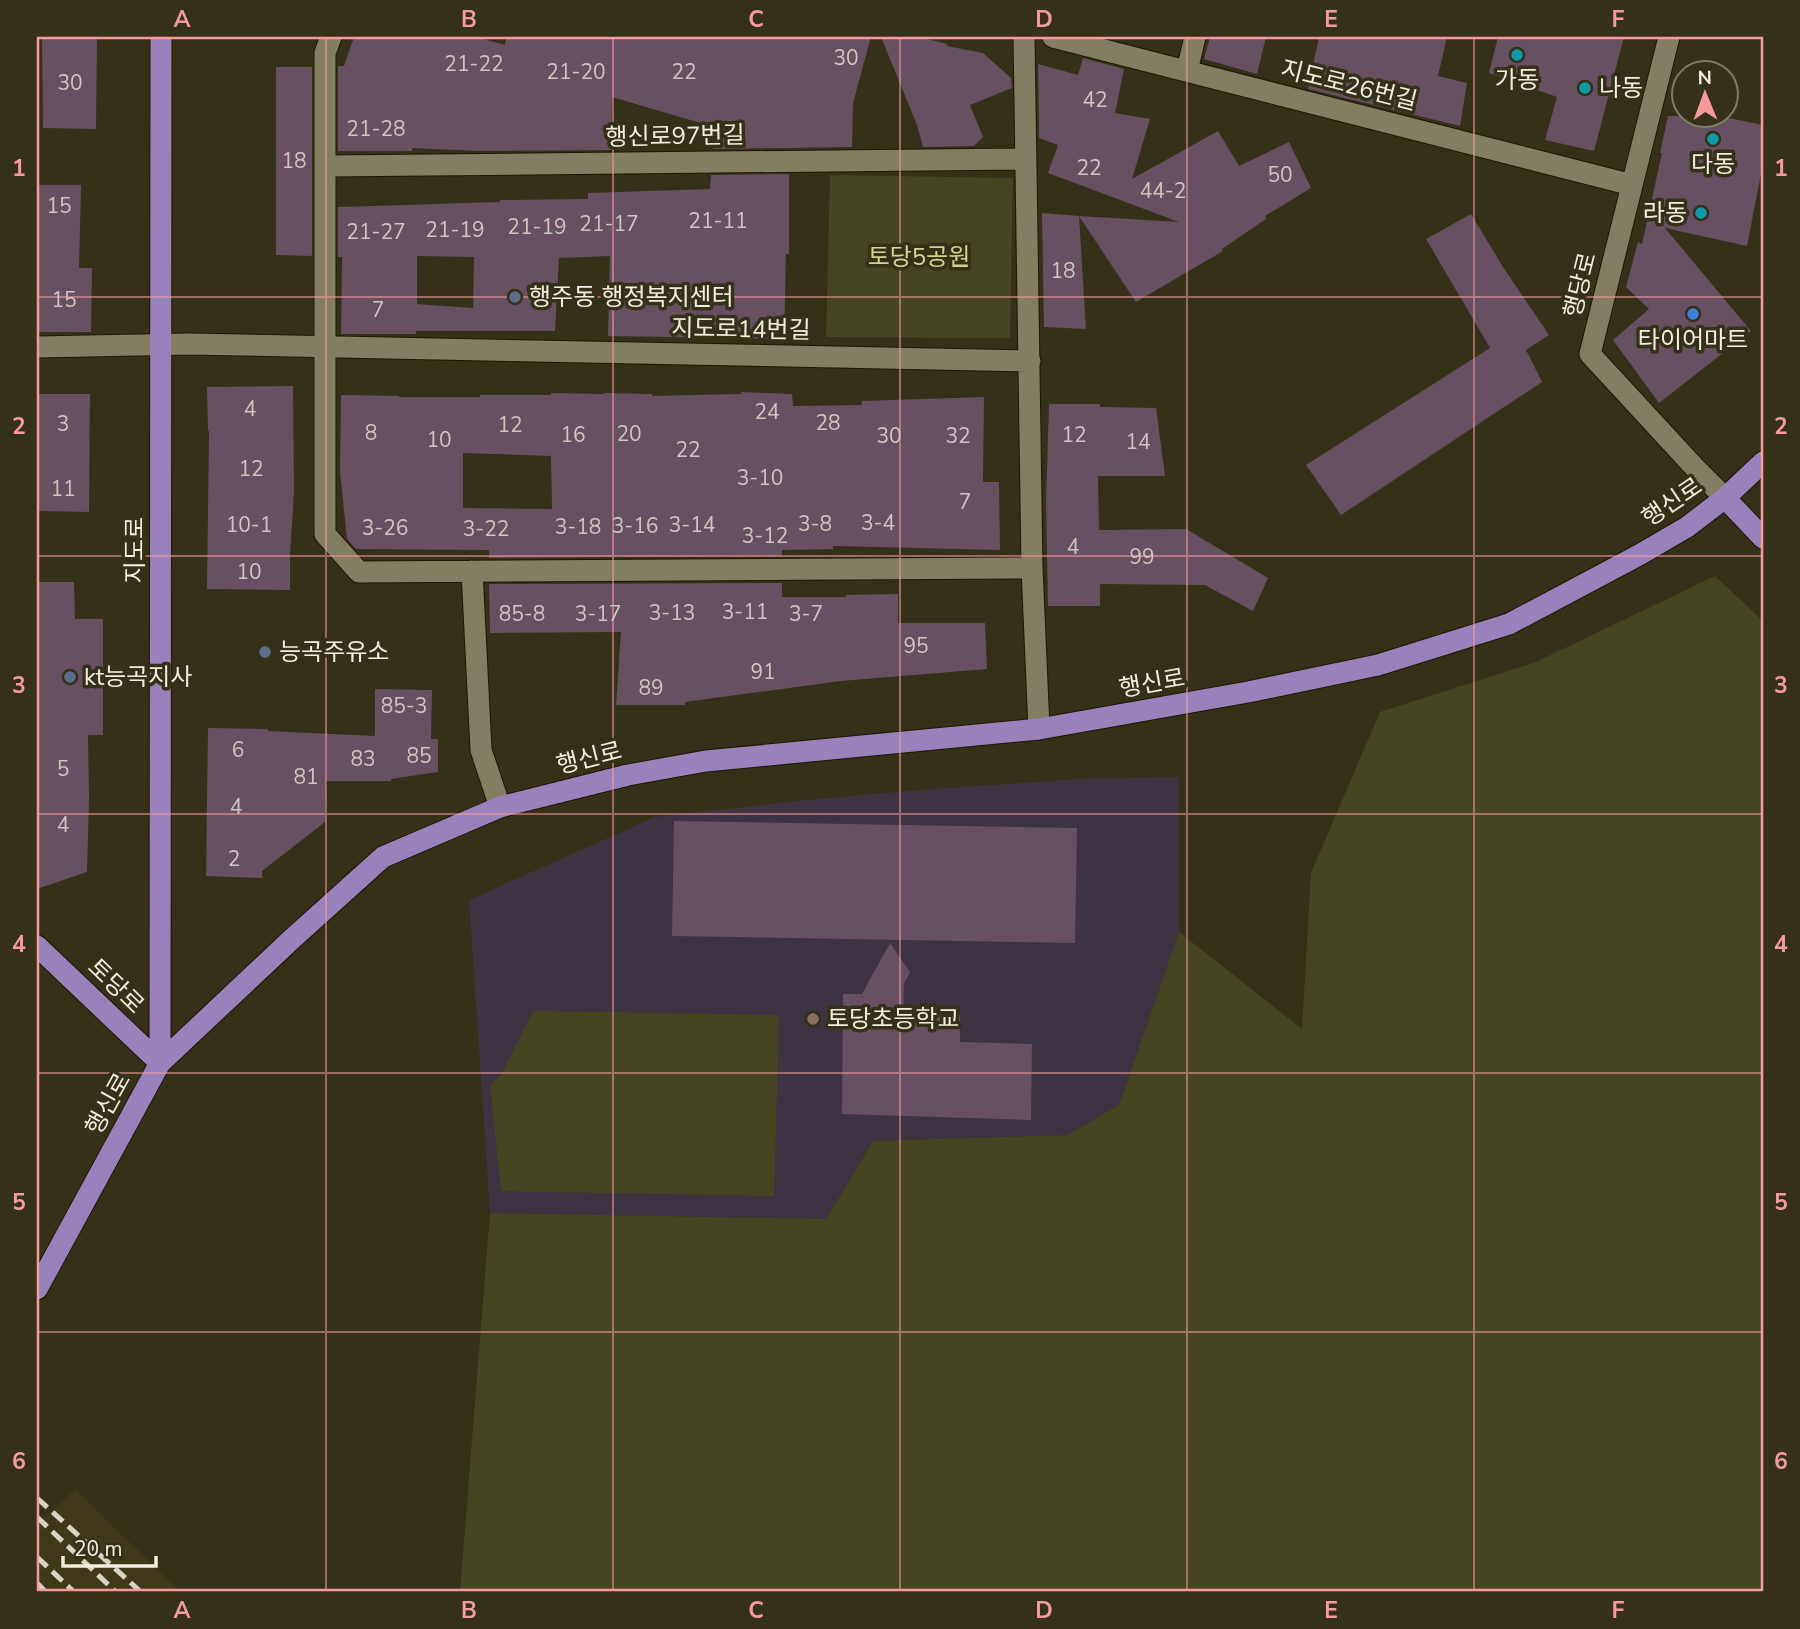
<svg xmlns="http://www.w3.org/2000/svg" width="1800" height="1629" viewBox="0 0 1800 1629" font-family="'Nunito Sans','Noto Sans KR',sans-serif">
  <style>
    .built { fill: #403919 }
    .education { fill: #3e3342 }
    .green { fill: #454621 }
    .building { fill: #665062; fill-rule: evenodd }
    .lines { fill: none; stroke-linecap: round; stroke-linejoin: round }
    .minor-casing { stroke: #1d1802; stroke-width: 23 }
    .major-casing { stroke: #1d1802; stroke-width: 23 }
    .minor { stroke: #837d62; stroke-width: 21 }
    .major { stroke: #9981bb; stroke-width: 21 }
    .rail { stroke: #d7d4c4; stroke-width: 5; stroke-dasharray: 14 7; stroke-linecap: butt }
    .grid { fill: none; stroke: #f59b9b; stroke-width: 2; stroke-opacity: 0.55 }
    .culture-dot { fill: #0f9aa8; stroke: #353018; stroke-width: 2.5 }
    .service-dot { fill: #5c6f8a; stroke: #353018; stroke-width: 2.5 }
    .shop-dot { fill: #3f7fe0; stroke: #353018; stroke-width: 2.5 }
    .education-dot { fill: #8d6e63; stroke: #353018; stroke-width: 2.5 }
    .labels { text-anchor: middle; dominant-baseline: central; stroke-width: 7; stroke-linejoin: round; paint-order: stroke }
    .number-label { font-size: 21px; fill: #cec6c0 }
    .poi-label { font-size: 24px; fill: #f1eedf; stroke: #353018; text-anchor: start }
    .street-label { font-size: 24px; fill: #f1eedf; stroke: #353018 }
    .park-label { font-size: 24px; fill: #d2d490; stroke: #353018 }
    .neatline { fill: none; stroke: #f59b9b; stroke-width: 2.5 }
    .grid-label { font-size: 23px; text-anchor: middle; font-weight: bold; fill: #f59b9b }
  </style>
  <rect width="100%" height="100%" fill="#353018"/>
  <path class="built" d="M 76,1489 L 103,1517 L 181,1592 L 37,1592 L 37,1524 Z"/>
  <path class="education" d="M 1179,777 L 1179,932 L 1119,1105 L 1067,1135 L 873,1141 L 826,1219 L 490,1213 L 469,900 L 655,817 L 816,799 L 932,789 L 1079,779 Z"/>
  <path class="green" d="M 830,175 L 1013,178 L 1010,338 L 826,337 Z
    M 1715,576 L 1763,621 L 1763,1592 L 460,1592 L 490,1213 L 826,1219 L 873,1141 L 1067,1135 L 1119,1105 L 1179,932 L 1302,1029 L 1311,873 L 1380,712 L 1536,662 Z
    M 533,1011 L 779,1015 L 774,1196 L 501,1191 L 490,1085 L 501,1075 Z"/>
  <path class="building" d="M 42,37 L 97,37 L 96,129 L 43,128 Z
    M 354,37 L 477,37 L 505,45 L 506,37 L 871,37 L 853,103 L 852,147 L 713,149 L 714,127 L 612,97 L 611,150 L 480,151 L 412,148 L 412,151 L 338,151 L 338,66 L 344,66 Z
    M 881,37 L 919,37 L 947,44 L 947,46 L 983,53 L 1011,78 L 1012,88 L 970,105 L 983,137 L 974,146 L 923,147 L 917,125 Z
    M 1210,37 L 1266,37 L 1257,74 L 1204,59 Z
    M 1319,37 L 1447,37 L 1438,76 L 1467,83 L 1460,126 L 1308,89 Z
    M 1498,37 L 1624,37 L 1594,151 L 1545,140 L 1557,97 L 1489,73 Z
    M 1083,58 L 1124,69 L 1115,113 L 1150,119 L 1132,179 L 1218,131 L 1239,166 L 1289,142 L 1311,188 L 1265,216 L 1266,219 L 1222,249 L 1223,251 L 1136,302 L 1079,216 L 1179,222 L 1048,173 L 1058,145 L 1039,138 L 1038,64 L 1078,75 Z
    M 276,67 L 312,67 L 312,256 L 276,255 Z
    M 1668,116 L 1719,116 L 1763,125 L 1763,174 L 1761,174 L 1747,246 L 1665,228 L 1751,331 L 1659,403 L 1613,340 L 1649,309 L 1626,287 L 1638,242 L 1642,244 L 1662,153 L 1660,153 Z
    M 789,174 L 789,254 L 786,254 L 784,339 L 608,336 L 610,256 L 559,258 L 555,331 L 416,331 L 416,334 L 341,334 L 342,257 L 338,257 L 338,207 L 500,202 L 500,200 L 588,199 L 588,193 L 710,189 L 711,175 ZM 417,256 L 474,257 L 473,308 L 417,304 Z
    M 37,185 L 81,185 L 79,268 L 92,268 L 91,332 L 37,332 Z
    M 1042,213 L 1079,216 L 1086,329 L 1044,327 Z
    M 1471,214 L 1503,267 L 1549,335 L 1526,350 L 1542,382 L 1341,515 L 1306,465 L 1490,348 L 1426,239 Z
    M 293,386 L 294,492 L 290,556 L 290,590 L 207,589 L 209,431 L 208,431 L 207,387 Z
    M 741,392 L 792,394 L 793,406 L 862,405 L 862,401 L 984,397 L 983,482 L 999,482 L 1000,550 L 833,546 L 833,549 L 782,550 L 782,556 L 489,558 L 489,550 L 356,549 L 347,539 L 340,472 L 341,395 L 399,396 L 399,397 L 480,397 L 480,395 L 551,395 L 551,393 L 604,394 L 604,393 L 652,394 L 652,396 L 741,394 ZM 463,453 L 551,456 L 552,509 L 463,508 Z
    M 37,394 L 90,394 L 89,512 L 37,511 Z
    M 1049,404 L 1100,404 L 1100,407 L 1156,408 L 1165,476 L 1096,476 L 1098,477 L 1099,530 L 1186,529 L 1268,578 L 1253,611 L 1205,585 L 1100,584 L 1100,606 L 1048,606 L 1046,500 Z
    M 37,582 L 74,582 L 75,619 L 103,619 L 103,735 L 88,735 L 89,799 L 87,872 L 37,889 Z
    M 782,583 L 782,597 L 846,597 L 846,595 L 898,594 L 898,623 L 985,623 L 987,669 L 841,681 L 685,702 L 685,705 L 616,705 L 621,632 L 490,633 L 489,584 Z
    M 375,689 L 432,690 L 431,739 L 438,739 L 438,772 L 391,779 L 391,781 L 326,781 L 325,822 L 262,871 L 262,878 L 206,876 L 208,728 L 268,729 L 268,731 L 375,736 Z
    M 674,821 L 1077,828 L 1075,943 L 672,936 Z
    M 890,943 L 910,972 L 904,984 L 903,1013 L 960,1015 L 960,1042 L 1032,1044 L 1031,1120 L 842,1114 L 843,994 L 862,994 Z"/>
  <g class="lines">
    <g class="minor-casing">
      <path id="minor" d="M 331,37 L 325,53 L 325,534 L 359,572 L 1032,568
        M 1024,37 L 1032,568 L 1039,729
        M 1053,37 L 1632,185
        M 1669,37 L 1590,354 L 1697,470 L 1725,498
        M 1187,71 L 1195,37
        M 325,166 L 1026,159
        M 37,347 L 190,344 L 1030,361
        M 472,571 L 481,750 L 500,807"/>
    </g>
    <g class="major-casing">
      <path id="major" d="M 1725,498 L 1763,538
        M 37,946 L 160,1063
        M 160,1063 L 161,37
        M 37,1289 L 160,1063 L 293,938 L 383,857 L 500,807 L 628,775 L 706,761 L 1039,729 L 1248,692 L 1378,665 L 1509,624 L 1639,555 L 1687,527 L 1725,498 L 1763,462"/>
    </g>
    <use href="#minor" class="minor"/>
    <use href="#major" class="major"/>
    <path class="rail" d="M 37,1498 L 141,1592
      M 37,1517 L 116,1592
      M 37,1557 L 74,1592
      M 37,1583 L 46,1592"/>
  </g>
  <path class="grid" d="M 326,37 L 326,1592M 613,37 L 613,1592M 900,37 L 900,1592M 1187,37 L 1187,1592M 1474,37 L 1474,1592M 37,297 L 1763,297M 37,556 L 1763,556M 37,814 L 1763,814M 37,1073 L 1763,1073M 37,1332 L 1763,1332"/>
  <g class="culture-dot">
    <circle cx="1517" cy="55" r="7"/>
    <circle cx="1585" cy="88" r="7"/>
    <circle cx="1713" cy="139" r="7"/>
    <circle cx="1701" cy="213" r="7"/>
  </g>
  <g class="service-dot">
    <circle cx="515" cy="297" r="7"/>
    <circle cx="265" cy="652" r="7"/>
    <circle cx="70" cy="677" r="7"/>
  </g>
  <circle class="shop-dot" cx="1693" cy="314" r="7"/>
  <circle class="education-dot" cx="813" cy="1019" r="7"/>
  <g class="labels">
    <g class="number-label">
      <text x="846" y="58">30</text>
      <text x="474" y="64">21-22</text>
      <text x="576" y="72">21-20</text>
      <text x="684" y="72">22</text>
      <text x="70" y="83">30</text>
      <text x="1095" y="100">42</text>
      <text x="376" y="129">21-28</text>
      <text x="294" y="161">18</text>
      <text x="1089" y="168">22</text>
      <text x="1280" y="175">50</text>
      <text x="1163" y="191">44-2</text>
      <text x="59" y="206">15</text>
      <text x="718" y="221">21-11</text>
      <text x="609" y="224">21-17</text>
      <text x="537" y="227">21-19</text>
      <text x="455" y="230">21-19</text>
      <text x="376" y="232">21-27</text>
      <text x="1063" y="271">18</text>
      <text x="64" y="300">15</text>
      <text x="378" y="310">7</text>
      <text x="250" y="409">4</text>
      <text x="767" y="412">24</text>
      <text x="828" y="423">28</text>
      <text x="63" y="424">3</text>
      <text x="510" y="425">12</text>
      <text x="371" y="433">8</text>
      <text x="629" y="434">20</text>
      <text x="573" y="435">16</text>
      <text x="1074" y="435">12</text>
      <text x="889" y="436">30</text>
      <text x="958" y="436">32</text>
      <text x="439" y="440">10</text>
      <text x="1138" y="442">14</text>
      <text x="688" y="450">22</text>
      <text x="251" y="469">12</text>
      <text x="760" y="478">3-10</text>
      <text x="63" y="489">11</text>
      <text x="965" y="502">7</text>
      <text x="878" y="523">3-4</text>
      <text x="815" y="524">3-8</text>
      <text x="249" y="525">10-1</text>
      <text x="692" y="525">3-14</text>
      <text x="635" y="526">3-16</text>
      <text x="578" y="527">3-18</text>
      <text x="385" y="528">3-26</text>
      <text x="486" y="529">3-22</text>
      <text x="765" y="536">3-12</text>
      <text x="1073" y="547">4</text>
      <text x="1142" y="557">99</text>
      <text x="249" y="572">10</text>
      <text x="745" y="612">3-11</text>
      <text x="672" y="613">3-13</text>
      <text x="522" y="614">85-8</text>
      <text x="598" y="614">3-17</text>
      <text x="806" y="614">3-7</text>
      <text x="916" y="646">95</text>
      <text x="763" y="672">91</text>
      <text x="651" y="688">89</text>
      <text x="404" y="706">85-3</text>
      <text x="238" y="750">6</text>
      <text x="419" y="756">85</text>
      <text x="363" y="759">83</text>
      <text x="63" y="769">5</text>
      <text x="306" y="777">81</text>
      <text x="236" y="807">4</text>
      <text x="63" y="825">4</text>
      <text x="234" y="859">2</text>
    </g>
    <g class="poi-label">
      <text x="1517" y="80" text-anchor="middle">가동</text>
      <text x="1599" y="88">나동</text>
      <text x="1713" y="164" text-anchor="middle">다동</text>
      <text x="1687" y="213" text-anchor="end">라동</text>
      <text x="529" y="297">행주동 행정복지센터</text>
      <text x="1693" y="340" text-anchor="middle">타이어마트</text>
      <text x="279" y="652">능곡주유소</text>
      <text x="84" y="677">kt능곡지사</text>
      <text x="827" y="1019">토당초등학교</text>
    </g>
    <g class="street-label">
      <text transform="translate(1349 85) rotate(14)">지도로26번길</text>
      <text transform="translate(675 136) rotate(-1)">행신로97번길</text>
      <text transform="translate(1580 285) rotate(-76)">행당로</text>
      <text transform="translate(741 329) rotate(1)">지도로14번길</text>
      <text transform="translate(1672 502) rotate(-34)">행신로</text>
      <text transform="translate(135 550) rotate(-90)">지도로</text>
      <text transform="translate(1152 683) rotate(-10)">행신로</text>
      <text transform="translate(589 758) rotate(-14)">행신로</text>
      <text transform="translate(116 986) rotate(44)">토당로</text>
      <text transform="translate(108 1104) rotate(-61)">행신로</text>
    </g>
    <g class="park-label">
      <text x="919" y="257">토당5공원</text>
    </g>
  </g>
  <rect width="1800" height="1629" fill="none" stroke="#353018" stroke-width="77"/>
  <g transform="translate(1705 94) rotate(359)"><circle r="33" fill="#353018" stroke="#807c68" stroke-width="2"/>
  <path d="M0-5L12 26L0 18L-12 26Z" fill="#f59b9b"/>
  <text y="-10" font-size="19" font-weight="bold" text-anchor="middle" fill="#f1eedf">N</text>
  </g>
  <path d="M63 1556v10h93v-10" fill="none" stroke="#f1eedf" stroke-width="3.5"/>
  <text x="74" y="1556" font-size="21" fill="#f1eedf" stroke="#353018" stroke-width="5" paint-order="stroke">20 m</text>
  <rect x="38" y="38" width="1724" height="1552" class="neatline"/>
  <g class="grid-label">
    <text x="182" y="27">A</text>
    <text x="469" y="27">B</text>
    <text x="756" y="27">C</text>
    <text x="1044" y="27">D</text>
    <text x="1331" y="27">E</text>
    <text x="1618" y="27">F</text>
    <text x="19" y="176">1</text>
    <text x="1781" y="176">1</text>
    <text x="19" y="434">2</text>
    <text x="1781" y="434">2</text>
    <text x="19" y="693">3</text>
    <text x="1781" y="693">3</text>
    <text x="19" y="952">4</text>
    <text x="1781" y="952">4</text>
    <text x="19" y="1210">5</text>
    <text x="1781" y="1210">5</text>
    <text x="19" y="1469">6</text>
    <text x="1781" y="1469">6</text>
    <text x="182" y="1618">A</text>
    <text x="469" y="1618">B</text>
    <text x="756" y="1618">C</text>
    <text x="1044" y="1618">D</text>
    <text x="1331" y="1618">E</text>
    <text x="1618" y="1618">F</text>
  </g>
</svg>
